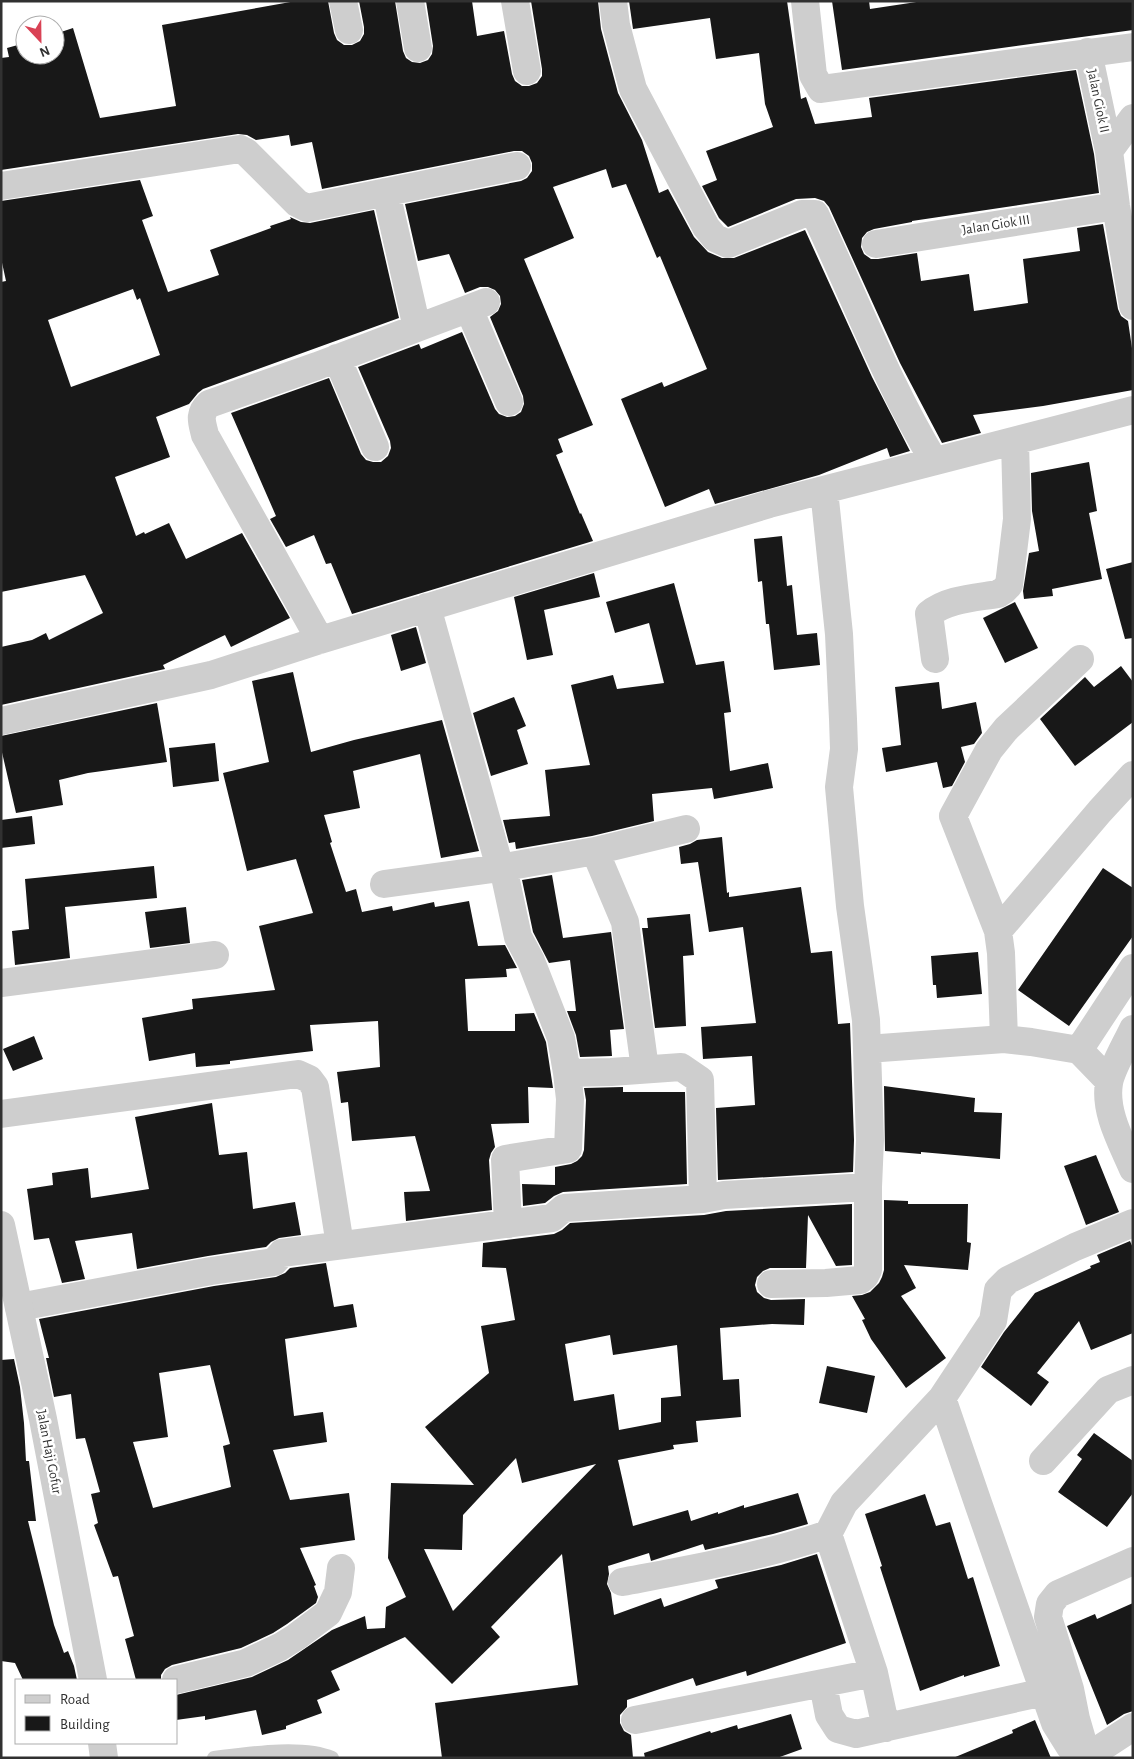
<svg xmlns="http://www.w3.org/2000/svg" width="1134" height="1759" viewBox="0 0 1134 1759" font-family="'Alegreya Sans',sans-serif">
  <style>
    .building { fill: #181818; fill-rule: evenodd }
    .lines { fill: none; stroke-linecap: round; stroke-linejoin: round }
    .service { stroke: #cecece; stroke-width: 14 }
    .minor { stroke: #cecece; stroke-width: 28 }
    .tertiary { stroke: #cecece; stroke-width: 28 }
    .labels { text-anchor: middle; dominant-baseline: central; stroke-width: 5; stroke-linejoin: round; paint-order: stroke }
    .street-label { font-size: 14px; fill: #313131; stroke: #fff }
  </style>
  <rect width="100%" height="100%" fill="#fff"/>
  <path class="building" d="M 296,1 L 328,1 L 334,33 L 337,40 L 344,45 L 352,45 L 360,41 L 364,34 L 364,27 L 359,1 L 395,1 L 403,51 L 406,58 L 412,62 L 420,63 L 428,60 L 432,54 L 433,46 L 426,1 L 472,1 L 477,36 L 504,31 L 512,74 L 515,81 L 522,86 L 529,86 L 537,83 L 542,76 L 542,69 L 531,1 L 598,1 L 601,29 L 618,93 L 642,140 L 659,193 L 668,189 L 694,237 L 708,252 L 722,258 L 734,258 L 805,230 L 872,377 L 910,451 L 890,457 L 887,448 L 819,475 L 715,504 L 709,489 L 665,507 L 621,399 L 662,382 L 664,387 L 707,369 L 660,256 L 657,258 L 626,184 L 612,188 L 606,169 L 553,187 L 574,238 L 524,259 L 593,425 L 558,439 L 563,452 L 556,455 L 580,514 L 581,513 L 593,541 L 352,614 L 331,563 L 326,564 L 314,535 L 286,547 L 270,519 L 276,516 L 231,413 L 329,378 L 361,454 L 366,460 L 373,462 L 381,462 L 388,456 L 391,448 L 390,441 L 358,367 L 419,344 L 421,349 L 462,332 L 495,409 L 499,414 L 507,417 L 515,416 L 521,412 L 524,404 L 523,396 L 490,317 L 498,311 L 501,304 L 500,296 L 495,290 L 488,287 L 480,287 L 465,293 L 449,254 L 418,261 L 405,204 L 521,181 L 527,178 L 532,171 L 532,163 L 529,156 L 522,151 L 514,151 L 322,189 L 312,142 L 291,146 L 289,135 L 256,140 L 247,135 L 238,134 L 1,170 L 1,58 L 9,57 L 7,48 L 25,43 L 25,55 L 55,55 L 55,34 L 73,28 L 100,118 L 176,106 L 162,25 Z
    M 629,1 L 787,1 L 801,99 L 806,97 L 815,124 L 872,117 L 869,98 L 1076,70 L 1094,154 L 1099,193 L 912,221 L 912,222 L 874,229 L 867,232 L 862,238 L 861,247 L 864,254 L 871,259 L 878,259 L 917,253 L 921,281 L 969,274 L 974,311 L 1028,303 L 1023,259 L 1080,251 L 1077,228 L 1103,224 L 1118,309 L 1121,316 L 1128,321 L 1133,355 L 1133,390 L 1043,406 L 973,415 L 981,433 L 942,443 L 900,363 L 829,207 L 824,201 L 815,198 L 796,199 L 728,227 L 719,218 L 702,186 L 717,180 L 706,151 L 773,127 L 765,104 L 759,53 L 716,59 L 710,18 L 633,29 Z
    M 832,1 L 869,1 L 870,9 L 923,1 L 1133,1 L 1133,30 L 842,70 Z
    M 140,180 L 153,216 L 142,220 L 168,292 L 219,275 L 210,250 L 271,228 L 270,226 L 291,219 L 290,217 L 301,222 L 310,223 L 374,210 L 399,318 L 203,389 L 198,393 L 189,404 L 156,417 L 170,457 L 115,477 L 136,536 L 144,532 L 145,534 L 169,523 L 186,559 L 242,533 L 290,618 L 231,647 L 225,635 L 163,665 L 165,669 L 1,705 L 1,647 L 32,640 L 46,633 L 49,640 L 103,613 L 85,575 L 1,592 L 1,282 L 6,281 L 1,258 L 1,201 ZM 133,289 L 137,300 L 140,298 L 160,355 L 71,387 L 48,320 Z
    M 1089,462 L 1097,511 L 1089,513 L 1102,579 L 1052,589 L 1053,596 L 1024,599 L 1023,591 L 1029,553 L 1039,551 L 1032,511 L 1031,473 Z
    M 782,536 L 787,586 L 792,585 L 797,635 L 817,633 L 820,665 L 774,670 L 769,624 L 766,624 L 762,581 L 758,582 L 754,539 Z
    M 1133,562 L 1133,638 L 1125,639 L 1106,569 Z
    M 594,573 L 600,597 L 544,610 L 553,655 L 527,660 L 514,597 Z
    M 674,583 L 696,665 L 724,661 L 731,712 L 724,713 L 730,771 L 768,763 L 773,788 L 714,799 L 712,788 L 652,794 L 654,821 L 592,836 L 516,849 L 515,842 L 509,843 L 503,820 L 550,816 L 545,770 L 590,765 L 571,685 L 613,675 L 617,689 L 664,683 L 649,623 L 615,633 L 606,602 Z
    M 1015,602 L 1038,648 L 1005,663 L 983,618 Z
    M 416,627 L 426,663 L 401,671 L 391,635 Z
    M 1121,666 L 1133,682 L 1133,722 L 1075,766 L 1040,719 L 1085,677 L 1094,687 Z
    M 293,672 L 311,752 L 354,740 L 442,720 L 479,851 L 441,858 L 420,754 L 353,771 L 360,808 L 324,815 L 332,842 L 330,843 L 346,892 L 356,889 L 362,912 L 392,906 L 393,911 L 434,902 L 435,907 L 469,901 L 478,946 L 505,945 L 517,968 L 506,969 L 507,977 L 465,979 L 468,1031 L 515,1031 L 515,1014 L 534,1013 L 546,1042 L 553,1088 L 528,1087 L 529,1123 L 491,1124 L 495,1147 L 491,1153 L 489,1160 L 492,1210 L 406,1221 L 404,1192 L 430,1191 L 415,1136 L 352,1141 L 348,1102 L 341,1103 L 337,1072 L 380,1067 L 378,1021 L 310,1025 L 313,1051 L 230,1061 L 230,1064 L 196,1067 L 195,1053 L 149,1061 L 142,1018 L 193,1009 L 192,999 L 275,990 L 259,926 L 313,913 L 296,859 L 247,871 L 223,773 L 269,762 L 252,681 Z
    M 939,682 L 942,709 L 976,702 L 982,733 L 974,744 L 961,747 L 965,762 L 952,786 L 943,788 L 937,762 L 886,772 L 882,748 L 901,745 L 895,687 Z
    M 514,697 L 526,726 L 517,730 L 528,764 L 491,776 L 473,713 Z
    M 157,703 L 167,762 L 88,773 L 59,780 L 63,805 L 16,813 L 1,748 L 1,736 Z
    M 215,743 L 219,781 L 173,787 L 169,748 Z
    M 32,816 L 35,844 L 1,848 L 1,820 Z
    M 722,837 L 727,893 L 729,892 L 729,897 L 801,887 L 811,953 L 832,951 L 838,1024 L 850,1023 L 854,1140 L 853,1172 L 718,1180 L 716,1108 L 755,1105 L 752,1056 L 703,1059 L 701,1027 L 756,1023 L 743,927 L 709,932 L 698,862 L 681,864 L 679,847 L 690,844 L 697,840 Z
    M 154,866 L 157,898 L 65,907 L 70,958 L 15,965 L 12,931 L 29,929 L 25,879 Z
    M 1103,868 L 1133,888 L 1133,936 L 1069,1026 L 1018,990 Z
    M 552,875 L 563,938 L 611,932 L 624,1029 L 610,1030 L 612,1056 L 580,1057 L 576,1035 L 567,1011 L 576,1011 L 570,960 L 549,963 L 533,932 L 522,880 Z
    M 186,907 L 190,943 L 150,948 L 145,912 Z
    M 690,914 L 694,955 L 683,956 L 686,1026 L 655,1028 L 642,928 L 648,928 L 647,918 Z
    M 978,952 L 982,994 L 937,998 L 936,985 L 933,985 L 931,956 Z
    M 34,1036 L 43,1059 L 13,1071 L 3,1049 Z
    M 884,1086 L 975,1098 L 974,1112 L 1002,1113 L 1000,1159 L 921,1152 L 921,1154 L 885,1151 Z
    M 623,1087 L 623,1092 L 685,1092 L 687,1184 L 563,1192 L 554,1196 L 545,1203 L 523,1206 L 522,1184 L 555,1185 L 555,1167 L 571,1164 L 577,1161 L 582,1156 L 584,1150 L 586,1100 L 584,1088 Z
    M 212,1103 L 219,1155 L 247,1152 L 253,1209 L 295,1202 L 301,1235 L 279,1238 L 271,1242 L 266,1247 L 208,1256 L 137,1269 L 132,1233 L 75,1241 L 85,1279 L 62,1283 L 49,1238 L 34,1240 L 27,1189 L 53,1185 L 52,1173 L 88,1168 L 91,1198 L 149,1189 L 135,1117 Z
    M 1096,1155 L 1119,1212 L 1086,1225 L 1064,1166 Z
    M 884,1200 L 908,1201 L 908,1204 L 968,1204 L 967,1242 L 971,1243 L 968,1270 L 904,1265 L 916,1288 L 901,1296 L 946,1358 L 906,1388 L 871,1339 L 862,1320 L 865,1319 L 852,1296 L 862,1295 L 870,1292 L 879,1283 L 882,1277 L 884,1270 Z
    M 852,1204 L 852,1265 L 836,1266 L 808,1215 L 806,1268 L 770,1268 L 763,1271 L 757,1277 L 755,1285 L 757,1292 L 764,1298 L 771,1300 L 805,1299 L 804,1325 L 772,1324 L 720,1328 L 723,1380 L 739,1379 L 741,1417 L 696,1421 L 698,1442 L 673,1445 L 674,1449 L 618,1460 L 633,1526 L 688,1510 L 691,1521 L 718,1512 L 718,1514 L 744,1505 L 744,1508 L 798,1493 L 808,1524 L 773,1534 L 705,1550 L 703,1544 L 651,1561 L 649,1553 L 608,1566 L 609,1574 L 607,1584 L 611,1593 L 614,1615 L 661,1598 L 664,1607 L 718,1588 L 715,1580 L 781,1565 L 817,1554 L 846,1643 L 747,1676 L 746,1671 L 696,1686 L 693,1678 L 627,1700 L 627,1707 L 620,1715 L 620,1723 L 624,1731 L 631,1735 L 633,1758 L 442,1758 L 435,1703 L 578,1685 L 562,1554 L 491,1627 L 500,1637 L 452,1684 L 405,1637 L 331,1671 L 340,1690 L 317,1700 L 322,1713 L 286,1726 L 286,1729 L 262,1735 L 256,1710 L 205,1720 L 205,1716 L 176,1720 L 176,1695 L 252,1677 L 288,1660 L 332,1630 L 365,1616 L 367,1629 L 385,1628 L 386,1607 L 406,1597 L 388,1558 L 391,1483 L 474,1485 L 425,1427 L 489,1373 L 481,1326 L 515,1320 L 506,1268 L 482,1267 L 483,1243 L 554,1234 L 562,1230 L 570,1223 L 704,1215 L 726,1211 ZM 610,1335 L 613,1355 L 677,1345 L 681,1396 L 661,1398 L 661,1422 L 619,1430 L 614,1394 L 574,1401 L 565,1344 ZM 516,1458 L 522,1483 L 596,1464 L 453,1611 L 424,1549 L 462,1550 L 463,1515 Z
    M 1130,1241 L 1133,1248 L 1133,1333 L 1091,1350 L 1079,1321 L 1037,1373 L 1049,1382 L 1031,1406 L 981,1367 L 1004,1332 L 1035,1293 L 1091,1268 L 1090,1266 L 1100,1262 L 1097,1255 Z
    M 326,1263 L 334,1307 L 353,1304 L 357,1327 L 285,1339 L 294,1416 L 323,1412 L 327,1442 L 273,1450 L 290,1500 L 349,1493 L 355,1540 L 300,1548 L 316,1585 L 314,1586 L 318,1597 L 316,1603 L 287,1624 L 273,1633 L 241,1648 L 172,1665 L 165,1669 L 161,1675 L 161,1680 L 136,1680 L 125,1639 L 134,1636 L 118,1576 L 113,1577 L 94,1525 L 98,1523 L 91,1494 L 100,1492 L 85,1438 L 76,1439 L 71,1394 L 54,1397 L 46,1358 L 49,1358 L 39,1319 L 214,1286 L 276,1277 L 285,1273 L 290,1268 ZM 210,1365 L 230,1444 L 223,1446 L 231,1487 L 153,1508 L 133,1442 L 168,1437 L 159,1373 Z
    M 14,1359 L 20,1387 L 24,1423 L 26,1461 L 29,1461 L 36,1521 L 28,1521 L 54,1625 L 64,1653 L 68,1651 L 74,1666 L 77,1680 L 23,1680 L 15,1663 L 1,1661 L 1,1360 Z
    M 827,1366 L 875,1376 L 867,1413 L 819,1403 Z
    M 1094,1433 L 1133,1461 L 1133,1493 L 1107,1527 L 1058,1492 L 1082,1459 L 1077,1455 Z
    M 925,1494 L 936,1526 L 950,1522 L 968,1579 L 973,1577 L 1000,1666 L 964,1677 L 964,1675 L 920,1691 L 880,1567 L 882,1566 L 865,1514 Z
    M 1133,1603 L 1133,1711 L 1124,1714 L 1107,1725 L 1067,1626 L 1095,1614 L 1097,1619 Z
    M 791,1714 L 802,1749 L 777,1758 L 645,1758 L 644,1753 L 710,1731 L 711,1733 L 737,1725 L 738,1729 Z
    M 1035,1720 L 1051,1758 L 953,1758 L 1013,1733 L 1012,1730 Z"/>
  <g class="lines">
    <path class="service" d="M 214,1758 C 246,1754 302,1745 332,1758"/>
    <path class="minor" d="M 343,1 L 349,30
      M 410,1 L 418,48
      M 515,1 L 527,71
      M 613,1 L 616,25 L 633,89 L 706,227 L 715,238 L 728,244 L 802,214 L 815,214 C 854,296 887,383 934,461
      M 805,1 L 813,75 L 821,89 L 1133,47
      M 1088,52 L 1109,151
      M 1133,118 L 1109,151 L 1116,206 L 1133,306
      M 1,186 L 240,149 L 246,152 L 297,203 L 307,208 L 517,166
      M 876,244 L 1116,206
      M 469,309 L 509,402
      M 417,328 L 486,302
      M 337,358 L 375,447
      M 427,607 L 500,868
      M 320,640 L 205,435 C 202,422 198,414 209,404 L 317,366 L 417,328 L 386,192
      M 935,659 L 929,614 C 947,599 974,598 998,594 L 1004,590 L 1009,585 L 1017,519 L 1015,441
      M 1,721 L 211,675 L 320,640 L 769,504 L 1133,410
      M 595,851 L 625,922 L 645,1069
      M 503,867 L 518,937 L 531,961 L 561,1038 L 567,1073 L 570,1099 L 568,1149 L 505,1159 L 508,1224
      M 384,884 L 500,868 L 595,851 L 686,829
      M 998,931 L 1100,811 L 1133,775
      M 1,983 L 215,955
      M 1133,1029 C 1127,1042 1111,1070 1109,1083 C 1104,1112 1122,1143 1133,1169
      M 1004,1039 L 1001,953 L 998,931 L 953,816 L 989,750 L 1006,729 L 1080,659
      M 867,1049 L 1004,1039 L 1031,1042 L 1079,1050 L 1109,1081
      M 1079,1050 L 1133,968
      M 567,1073 L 611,1072 L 681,1067 L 700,1080 L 703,1199
      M 1,1114 L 298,1074 L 309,1079 L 315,1087 L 340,1245
      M 771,1284 L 826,1283 L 860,1280 L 865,1276 L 868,1270 L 868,1187 L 870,1140 L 866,1020 L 850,906 L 839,787 L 844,749 L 843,719 L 839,634 L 824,490
      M 19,1307 L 211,1271 L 274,1262 L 282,1253 L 552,1218 L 564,1208 L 703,1199 L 724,1195 L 868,1187
      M 942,1398 L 978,1503 L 1055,1723 L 1070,1747 L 1087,1757
      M 1043,1461 L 1108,1390 L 1133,1380
      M 622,1582 C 691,1569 761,1557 828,1534
      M 176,1680 L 246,1663 L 280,1647 L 296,1637 L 328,1613 L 338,1592 L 341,1568
      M 823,1684 L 829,1715 L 838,1729 L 856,1734 L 1044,1692
      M 635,1720 L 874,1673
      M 886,1728 L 874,1673 L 828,1534 L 844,1503 L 942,1398 L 993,1321 L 998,1290 L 1008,1280 L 1075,1247 L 1133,1223
      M 1087,1757 L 1076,1719 L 1070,1689 L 1048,1617 L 1050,1604 L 1058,1594 L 1133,1561
      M 1087,1757 L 1133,1727"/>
    <path class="tertiary" d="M 1,1225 L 43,1419 L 93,1680
      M 102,1743 L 104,1758"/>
  </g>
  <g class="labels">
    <g class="street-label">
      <text transform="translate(1098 101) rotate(78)">Jalan Giok II</text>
      <text transform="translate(996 225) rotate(-9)">Jalan Giok III</text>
      <text transform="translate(49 1452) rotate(79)">Jalan Haji Gofur</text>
    </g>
  </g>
  <rect width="1134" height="1759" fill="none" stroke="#313131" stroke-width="5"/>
  <rect x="15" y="1679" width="162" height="65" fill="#ffffff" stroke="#adadad"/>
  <rect x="25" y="1695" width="25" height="8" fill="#cecece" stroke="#adadad"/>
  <text x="60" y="1704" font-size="15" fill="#313131">Road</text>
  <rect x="25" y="1716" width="25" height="15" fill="#181818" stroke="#adadad"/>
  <text x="60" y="1729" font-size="15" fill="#313131">Building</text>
  <g transform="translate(40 40) rotate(158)"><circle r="24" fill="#ffffff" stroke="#adadad"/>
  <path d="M0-4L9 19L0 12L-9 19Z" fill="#d94255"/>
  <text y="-8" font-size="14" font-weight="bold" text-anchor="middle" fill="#313131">N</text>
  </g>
</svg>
